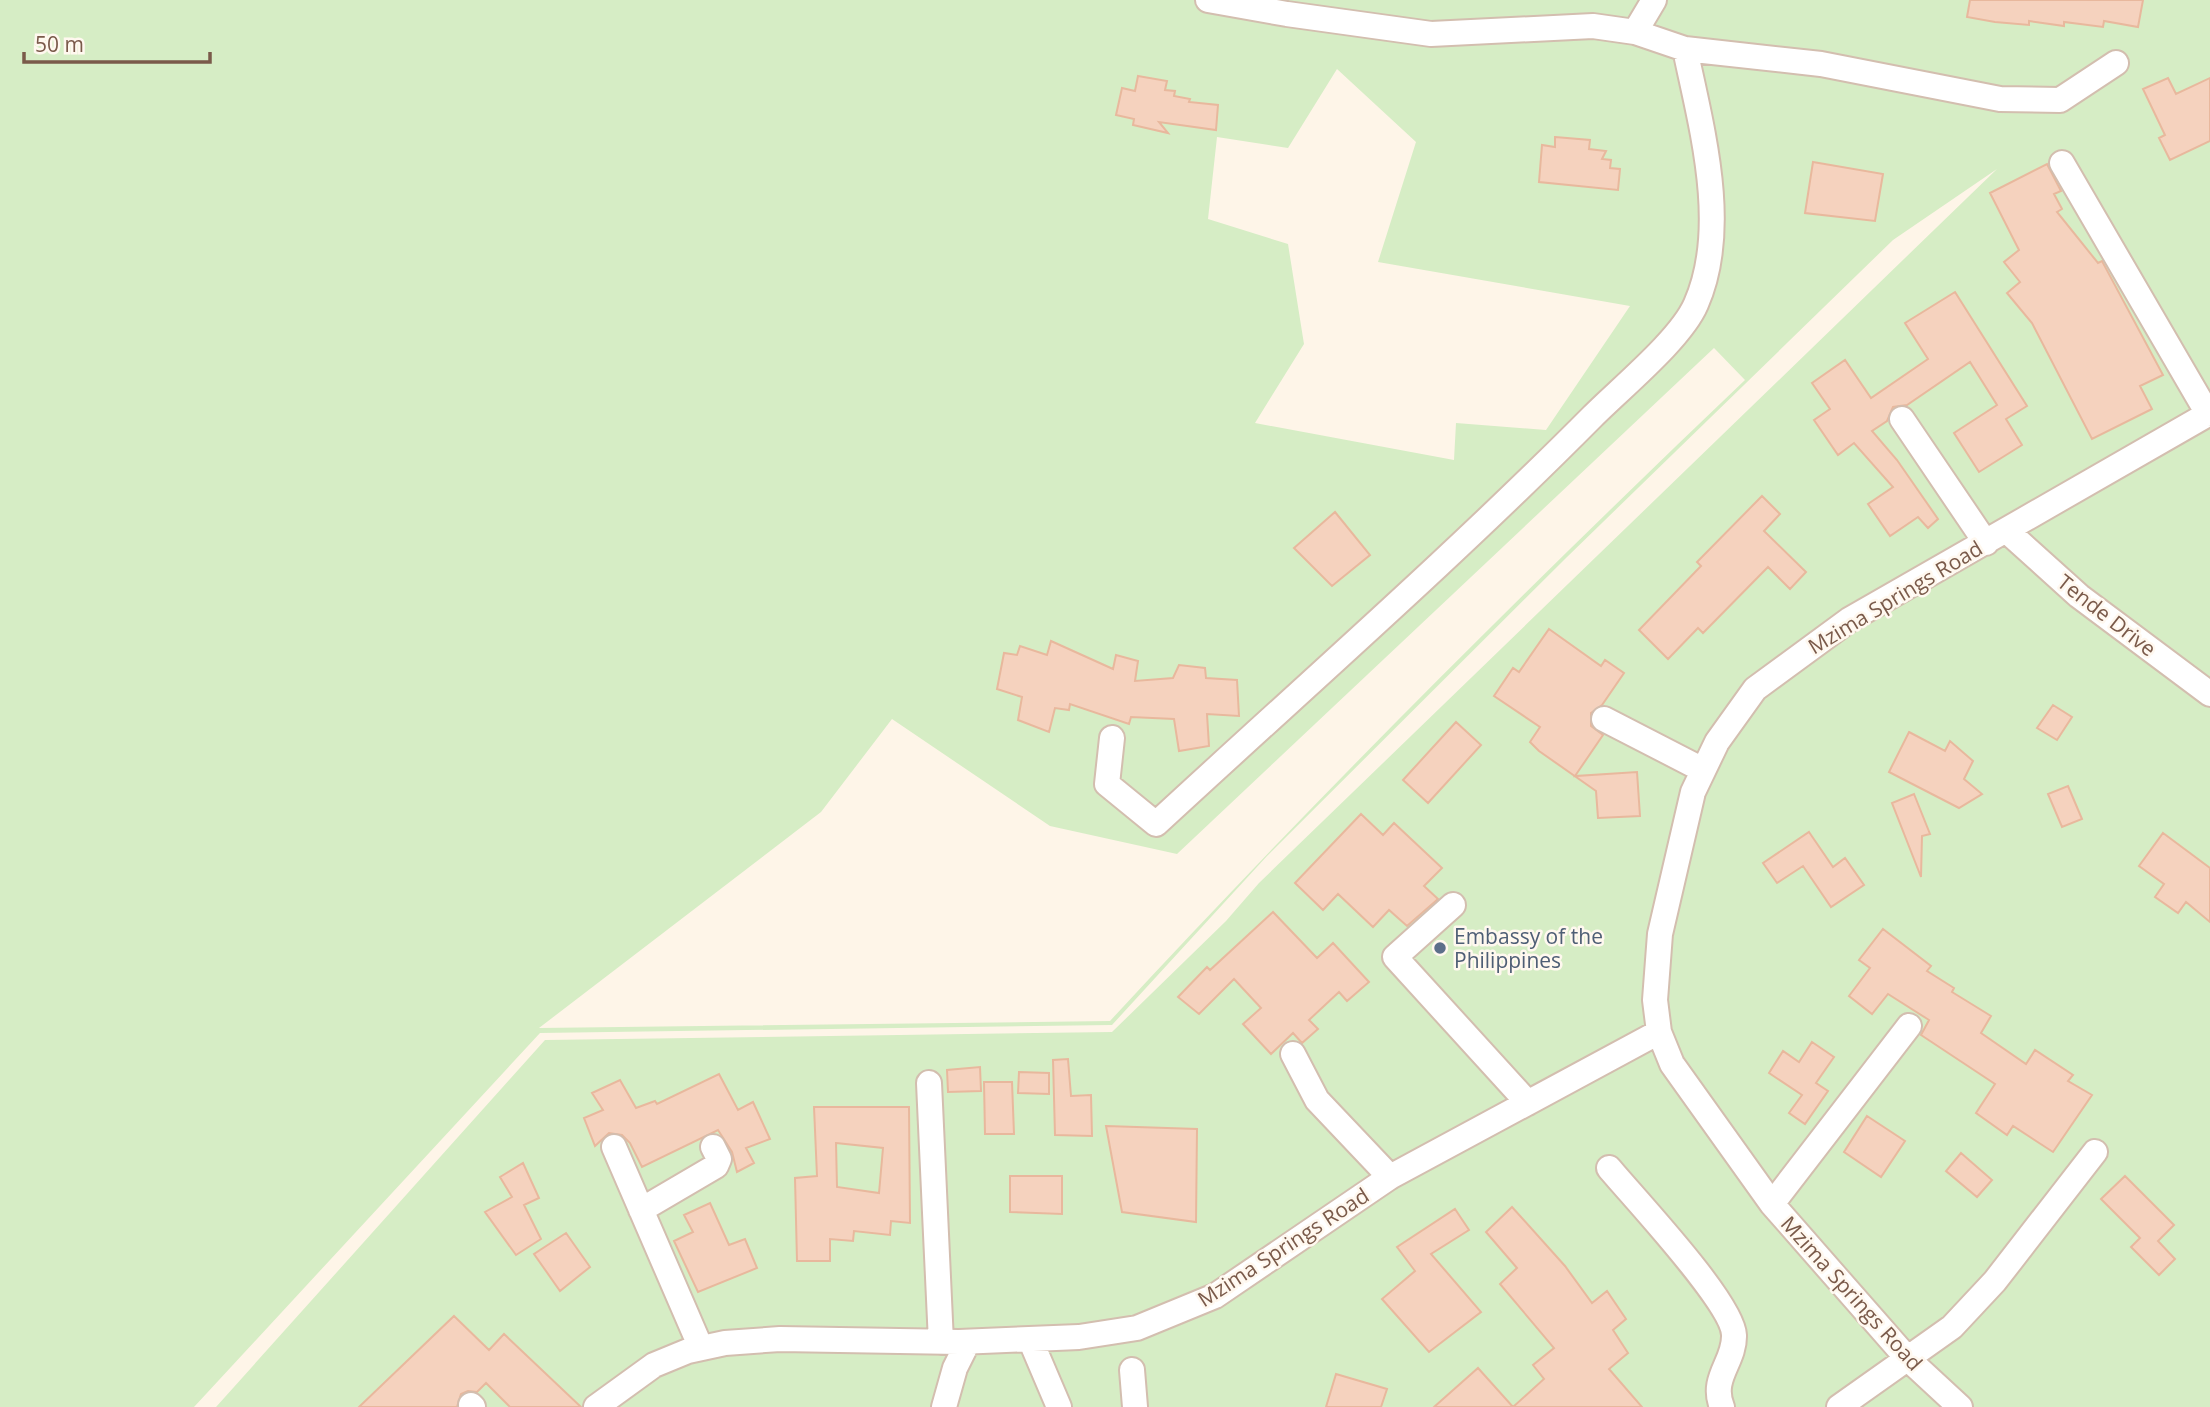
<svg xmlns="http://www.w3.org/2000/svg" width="2210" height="1407" viewBox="0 0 2210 1407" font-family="'Open Sans',sans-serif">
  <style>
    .green { fill: #d6edc5; fill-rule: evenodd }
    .building { fill: #f5d2be; stroke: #e8b89d; stroke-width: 2; fill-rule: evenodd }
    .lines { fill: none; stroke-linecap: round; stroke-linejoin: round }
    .minor-casing { stroke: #d3beaf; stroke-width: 28 }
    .minor { stroke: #fff; stroke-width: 24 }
    .service-dot { fill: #5c6f8a; stroke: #fff8ef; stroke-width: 2.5 }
    .labels { text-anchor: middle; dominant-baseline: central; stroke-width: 5; stroke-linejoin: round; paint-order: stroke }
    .street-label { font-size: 21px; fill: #7a5a4a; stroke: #fff8ef }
    .service-label { font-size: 21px; fill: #4e5e75; stroke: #fff8ef; text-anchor: start }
  </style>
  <rect width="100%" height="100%" fill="#fef5e8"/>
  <path class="green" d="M 0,0 L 2210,0 L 2210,1407 L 216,1407 L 545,1040 L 1112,1032 L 1226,921 L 1259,883 L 1997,169 L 1893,240 L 1566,558 L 1267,856 L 1112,1025 L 540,1033 L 194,1407 L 0,1407 ZM 1337,69 L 1416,142 L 1378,262 L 1630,306 L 1546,430 L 1456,423 L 1454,460 L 1255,423 L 1304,344 L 1288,244 L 1208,219 L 1217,137 L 1288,148 ZM 1714,348 L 1745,380 C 1527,588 1314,800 1110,1021 L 539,1028 L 821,812 L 892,719 L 1050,826 L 1177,854 Z"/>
  <path class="building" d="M 1970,0 L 2143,0 L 2138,27 L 2104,21 L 2103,27 L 2064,22 L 2064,26 L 2029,21 L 2029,25 L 1995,22 L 1967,17 Z
    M 1138,76 L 1167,81 L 1165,90 L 1175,91 L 1174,96 L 1190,99 L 1189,102 L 1218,105 L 1216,130 L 1159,122 L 1168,133 L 1133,125 L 1134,119 L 1116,115 L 1122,88 L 1135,91 Z
    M 2168,78 L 2176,94 L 2210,78 L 2210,141 L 2170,160 L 2159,138 L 2165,135 L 2143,89 Z
    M 1555,137 L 1590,140 L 1589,149 L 1606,151 L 1602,159 L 1611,160 L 1610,168 L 1620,169 L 1618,190 L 1539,182 L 1542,145 L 1555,147 Z
    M 1813,162 L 1883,174 L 1875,221 L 1805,213 Z
    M 2047,164 L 2061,191 L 2054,194 L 2062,209 L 2057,212 L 2098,263 L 2102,261 L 2163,375 L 2140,386 L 2152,409 L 2092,439 L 2032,323 L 2007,293 L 2020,282 L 2004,262 L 2019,250 L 1990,193 Z
    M 1955,292 L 2027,406 L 2006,419 L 2022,445 L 1979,472 L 1954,433 L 1997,405 L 1970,362 L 1907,405 L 1893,407 L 1887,421 L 1872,431 L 1897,460 L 1938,519 L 1928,528 L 1918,517 L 1890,536 L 1868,504 L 1893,487 L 1854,443 L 1838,455 L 1814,420 L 1830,409 L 1812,383 L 1845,360 L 1871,398 L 1928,359 L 1905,323 Z
    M 1762,496 L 1780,514 L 1764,531 L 1806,572 L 1790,589 L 1768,567 L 1703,633 L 1698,628 L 1668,659 L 1639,630 L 1701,566 L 1697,562 Z
    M 1335,512 L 1370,555 L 1332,586 L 1294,548 Z
    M 1549,629 L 1601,666 L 1605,660 L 1624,673 L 1602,705 L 1591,713 L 1591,726 L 1603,735 L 1575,776 L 1637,772 L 1640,816 L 1598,818 L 1596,791 L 1539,751 L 1530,742 L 1540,727 L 1494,696 L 1513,668 L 1519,672 Z
    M 1051,641 L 1113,669 L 1116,655 L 1138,661 L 1135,681 L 1173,678 L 1179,665 L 1205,668 L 1206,678 L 1237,680 L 1239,716 L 1207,714 L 1209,746 L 1179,751 L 1174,719 L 1131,717 L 1129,724 L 1070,704 L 1069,710 L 1055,708 L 1049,732 L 1018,720 L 1022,697 L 997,689 L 1004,653 L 1017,655 L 1020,646 L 1047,655 Z
    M 2053,705 L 2072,717 L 2057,740 L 2037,728 Z
    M 1456,722 L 1481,745 L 1428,803 L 1403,780 Z
    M 1909,732 L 1945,751 L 1950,741 L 1973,761 L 1964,779 L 1982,794 L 1959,808 L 1889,772 Z
    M 2068,786 L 2082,819 L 2062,827 L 2048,794 Z
    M 1914,794 L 1930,834 L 1922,836 L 1921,877 L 1892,803 Z
    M 1361,814 L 1383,835 L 1394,823 L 1442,868 L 1424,886 L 1438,899 L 1407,926 L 1389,910 L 1373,927 L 1338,894 L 1323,910 L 1295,883 Z
    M 1809,832 L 1833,867 L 1845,858 L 1864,885 L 1831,907 L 1803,866 L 1777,883 L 1763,863 Z
    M 2163,833 L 2210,868 L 2210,922 L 2186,902 L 2178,913 L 2155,897 L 2164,884 L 2139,866 Z
    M 1273,912 L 1317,958 L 1333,943 L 1369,982 L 1347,1001 L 1339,992 L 1309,1020 L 1318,1029 L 1302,1043 L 1293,1033 L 1271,1054 L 1243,1024 L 1261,1008 L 1234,979 L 1199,1014 L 1178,997 L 1207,967 L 1210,970 Z
    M 1883,929 L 1931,966 L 1927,971 L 1954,988 L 1952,992 L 1991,1016 L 1981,1033 L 2026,1064 L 2035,1050 L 2073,1075 L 2068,1081 L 2092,1095 L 2053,1152 L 2013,1126 L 2007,1135 L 1976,1113 L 1995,1084 L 1921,1035 L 1929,1020 L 1888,994 L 1872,1014 L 1849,996 L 1870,968 L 1859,960 Z
    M 1812,1042 L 1834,1057 L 1816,1083 L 1828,1091 L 1805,1124 L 1789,1113 L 1802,1095 L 1769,1073 L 1783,1051 L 1799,1062 Z
    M 1068,1059 L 1071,1096 L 1091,1095 L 1092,1136 L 1055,1135 L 1053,1060 Z
    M 980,1067 L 981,1091 L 948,1092 L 947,1070 Z
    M 1019,1072 L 1049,1073 L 1049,1094 L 1018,1093 Z
    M 719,1074 L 738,1110 L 753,1102 L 770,1139 L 746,1148 L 754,1163 L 737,1172 L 732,1152 L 718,1130 L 642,1167 L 630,1143 L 622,1135 L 609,1133 L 595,1146 L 584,1118 L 603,1110 L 592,1093 L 620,1080 L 636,1108 L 655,1101 L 657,1104 Z
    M 984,1082 L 1012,1082 L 1014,1134 L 985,1134 Z
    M 814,1107 L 909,1107 L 910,1223 L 891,1221 L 890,1235 L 854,1231 L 853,1241 L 830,1239 L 830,1261 L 797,1261 L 795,1178 L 817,1176 ZM 836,1143 L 883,1148 L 879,1193 L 837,1187 Z
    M 1867,1116 L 1905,1141 L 1881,1177 L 1844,1152 Z
    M 1106,1126 L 1197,1129 L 1196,1222 L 1122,1212 Z
    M 1961,1153 L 1992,1180 L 1977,1197 L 1946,1171 Z
    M 523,1163 L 539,1198 L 524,1205 L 541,1239 L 516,1255 L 485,1212 L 512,1197 L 500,1177 Z
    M 1010,1176 L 1062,1176 L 1062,1214 L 1010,1212 Z
    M 2125,1176 L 2174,1225 L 2158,1241 L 2175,1259 L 2159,1275 L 2131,1247 L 2140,1238 L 2101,1199 Z
    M 710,1203 L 729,1245 L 745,1239 L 757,1268 L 698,1292 L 674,1241 L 693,1232 L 684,1215 Z
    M 1512,1207 L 1565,1266 L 1592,1303 L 1607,1291 L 1626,1319 L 1613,1330 L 1628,1353 L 1609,1369 L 1642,1407 L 1434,1407 L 1478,1368 L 1513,1407 L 1544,1379 L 1533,1365 L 1554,1348 L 1500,1284 L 1517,1268 L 1486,1232 Z
    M 1455,1209 L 1469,1230 L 1431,1254 L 1481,1312 L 1429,1352 L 1382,1299 L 1415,1271 L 1397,1247 Z
    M 566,1233 L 590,1267 L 560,1291 L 534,1254 Z
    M 454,1316 L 489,1350 L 504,1334 L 581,1407 L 510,1407 L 486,1383 L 477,1392 L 468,1391 L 461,1394 L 457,1407 L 359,1407 Z
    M 1336,1374 L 1387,1389 L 1381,1407 L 1326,1407 Z"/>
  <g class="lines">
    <g class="minor-casing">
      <path id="minor" d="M 1208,0 L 1287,14 L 1431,34 L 1593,26 L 1635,32 L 1654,0
        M 1635,32 L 1685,49 L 1821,64 L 2000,99 L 2060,100 L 2116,63
        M 2062,163 L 2208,414
        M 1902,419 L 1986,543
        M 2007,531 L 2079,596 L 2210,694
        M 1604,719 L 1703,770
        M 1112,738 L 1107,784 L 1156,824 C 1302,689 1453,557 1593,416 C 1622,387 1681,339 1696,304 C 1730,227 1701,126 1685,49
        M 1453,905 L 1395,957 L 1528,1103
        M 1293,1054 L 1317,1100 L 1390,1177
        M 929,1083 L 941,1342
        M 614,1147 L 701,1348
        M 1609,1168 C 1634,1198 1733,1303 1734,1335 C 1735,1362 1710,1378 1722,1407
        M 1772,1204 L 1909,1026
        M 641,1210 L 716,1166 L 719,1159 L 713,1147
        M 1030,1339 L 1059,1407
        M 1132,1370 L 1135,1407
        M 471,1405 L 473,1407
        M 596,1407 L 654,1365 L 688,1351 L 725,1343 L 780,1339 L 959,1342 L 1079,1337 L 1137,1328 L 1215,1296 L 1390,1177 L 1659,1032
        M 944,1407 L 955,1368 L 968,1342
        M 1839,1407 L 1952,1327 L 1995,1281 L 2095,1152
        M 1960,1407 L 1907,1358 L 1772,1204 L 1672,1064 L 1659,1032 L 1655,1000 L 1660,934 L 1693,792 L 1717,742 L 1755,689 L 1849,620 L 2210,413"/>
    </g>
    <use href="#minor" class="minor"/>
  </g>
  <circle class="service-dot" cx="1440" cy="948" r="7"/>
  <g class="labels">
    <g class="street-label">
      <text transform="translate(1895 597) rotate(-31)">Mzima Springs Road</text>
      <text transform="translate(2107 615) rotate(38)">Tende Drive</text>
      <text transform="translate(1283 1247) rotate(-33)">Mzima Springs Road</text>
      <text transform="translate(1852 1293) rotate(48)">Mzima Springs Road</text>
    </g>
    <g class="service-label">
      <text x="1454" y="936">Embassy of the<tspan x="1454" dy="24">Philippines</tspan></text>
    </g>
  </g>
  <path d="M24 52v10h186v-10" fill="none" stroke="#7a5a4a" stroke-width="3.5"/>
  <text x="35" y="52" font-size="21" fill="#7a5a4a" stroke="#fff8ef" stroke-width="5" paint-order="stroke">50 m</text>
</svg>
